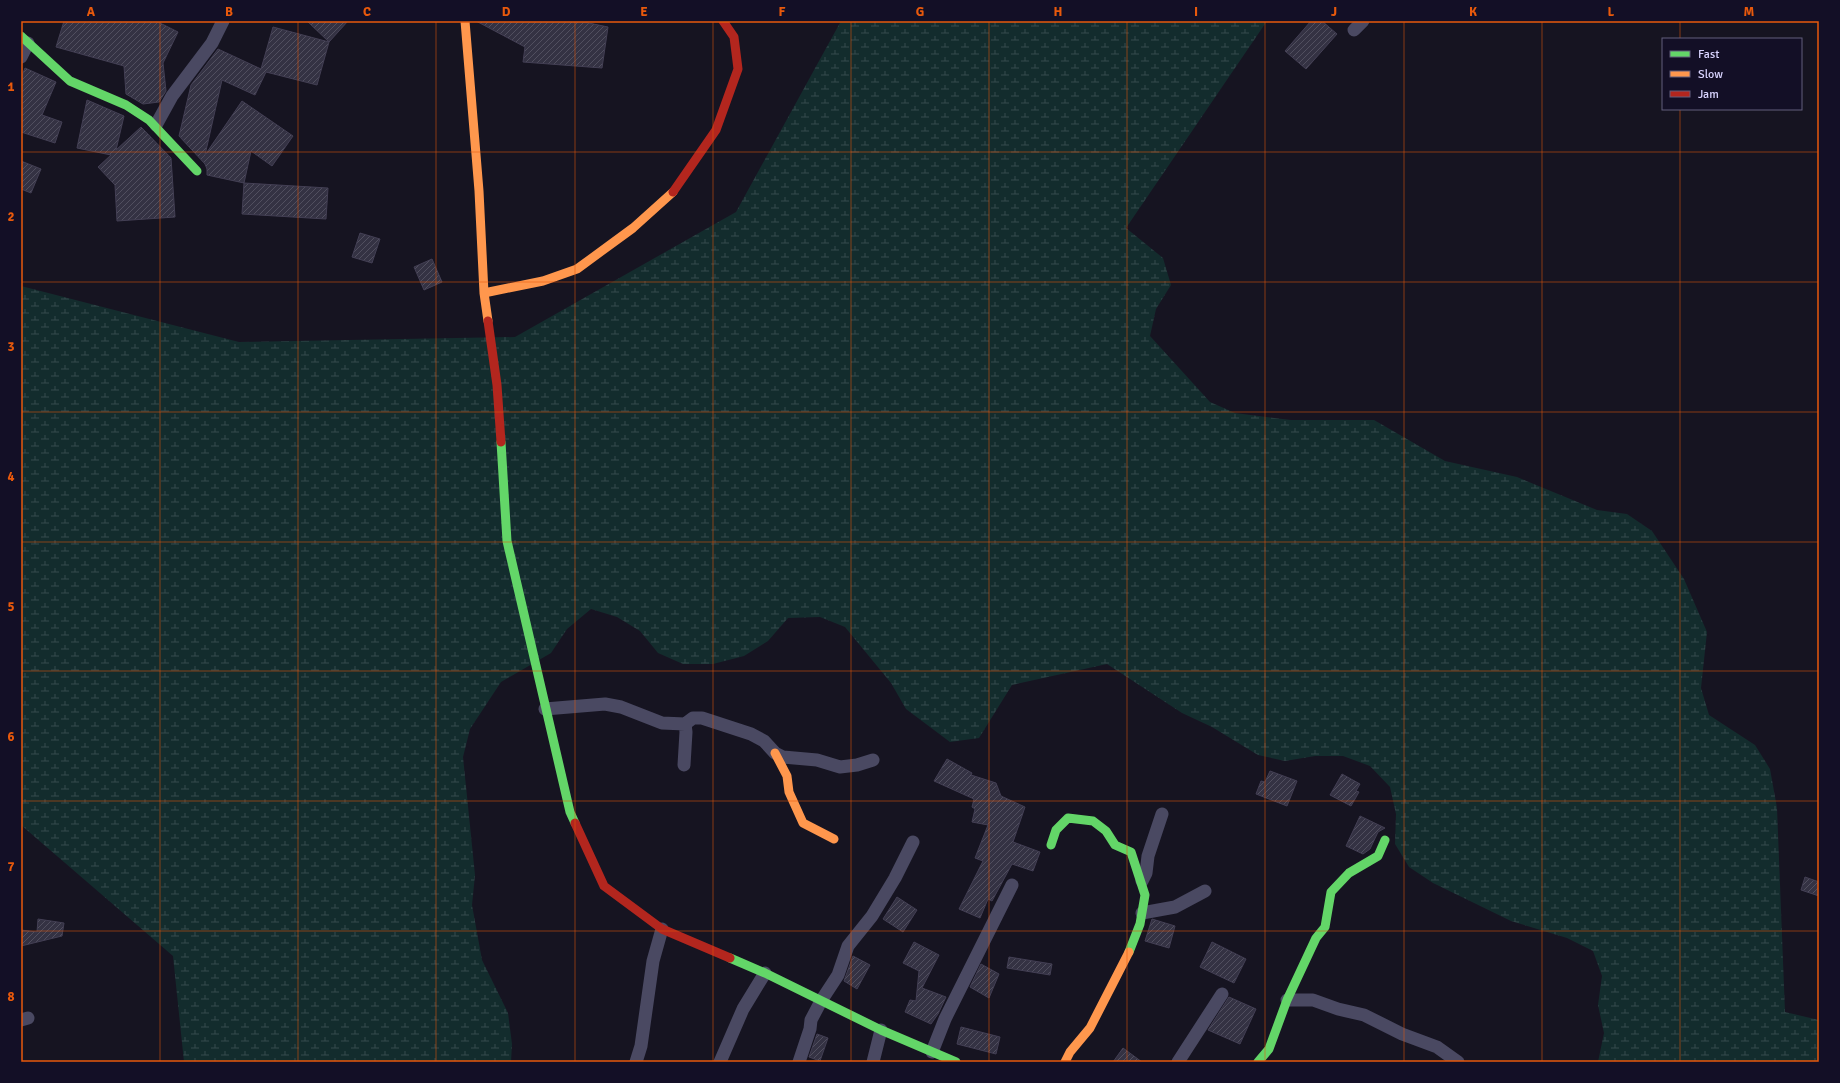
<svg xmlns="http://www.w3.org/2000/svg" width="1840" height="1083" viewBox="0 0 1840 1083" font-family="Signika,sans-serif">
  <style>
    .wetland { fill: url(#wetland-marsh) }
    .building { fill: url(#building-hatch); stroke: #433f54 }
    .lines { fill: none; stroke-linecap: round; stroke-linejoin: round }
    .street { stroke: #4a4962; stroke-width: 13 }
    .fast { stroke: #63d668; stroke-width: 9 }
    .slow { stroke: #ff974d; stroke-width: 9 }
    .jam { stroke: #b3261e; stroke-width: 9 }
    .grid { fill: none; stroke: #e8590c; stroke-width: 1; stroke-opacity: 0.55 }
    .neatline { fill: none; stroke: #e8590c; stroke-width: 1.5 }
    .grid-label { font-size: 13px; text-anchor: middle; font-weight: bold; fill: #e8590c }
  </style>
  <defs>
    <pattern id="wetland-marsh" width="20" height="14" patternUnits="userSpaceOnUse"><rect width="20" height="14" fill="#132c2d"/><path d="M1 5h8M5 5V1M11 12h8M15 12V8" fill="none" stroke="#354a4c"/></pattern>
    <pattern id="building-hatch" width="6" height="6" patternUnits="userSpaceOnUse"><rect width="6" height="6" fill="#343243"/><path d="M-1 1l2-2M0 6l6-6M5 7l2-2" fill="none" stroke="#514f5f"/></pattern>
  </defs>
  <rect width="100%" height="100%" fill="#161421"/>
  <path class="wetland" d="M 841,21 L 1267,21 L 1126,228 L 1163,258 L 1171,285 L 1156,309 L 1150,336 L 1210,402 L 1235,413 L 1291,420 L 1374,420 L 1445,461 L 1517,477 L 1597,510 L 1627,514 L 1652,531 L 1684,579 L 1707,632 L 1701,688 L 1709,715 L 1755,745 L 1770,769 L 1777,808 L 1785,1012 L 1819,1020 L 1819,1062 L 1598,1062 L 1604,1033 L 1598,1005 L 1602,976 L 1593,951 L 1567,938 L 1511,921 L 1433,883 L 1409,867 L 1395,844 L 1396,814 L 1390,787 L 1370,766 L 1343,756 L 1315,756 L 1285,761 L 1258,755 L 1212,727 L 1182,713 L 1107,664 L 1012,685 L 979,738 L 950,742 L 906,709 L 891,683 L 845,627 L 820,617 L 788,618 L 768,641 L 744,656 L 713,664 L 683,664 L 658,653 L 640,631 L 617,617 L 591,609 L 567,629 L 551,653 L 501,682 L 470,729 L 463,757 L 475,875 L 472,905 L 482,960 L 508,1013 L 512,1044 L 511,1062 L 184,1062 L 173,956 L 21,825 L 21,286 L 239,342 L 515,337 L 736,212 Z"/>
  <path class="building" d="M 64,21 L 156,21 L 178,32 L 163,63 L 166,91 L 159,102 L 143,104 L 126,94 L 124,66 L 56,47 Z
    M 307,21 L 348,21 L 329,42 Z
    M 476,21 L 579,21 L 608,27 L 602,68 L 523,62 L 525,47 Z
    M 1311,21 L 1322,21 L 1337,34 L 1306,69 L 1285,51 Z
    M 273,27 L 329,42 L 317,85 L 266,72 L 255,95 L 222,80 L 205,155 L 242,101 L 293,136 L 272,166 L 251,151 L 244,183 L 207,175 L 207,169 L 205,164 L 179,136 L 191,85 L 218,49 L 261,69 Z
    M 25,68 L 56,82 L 42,115 L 62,122 L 55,143 L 21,132 L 21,78 Z
    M 87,100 L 124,116 L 116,150 L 141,127 L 171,158 L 175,217 L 117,221 L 115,185 L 98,167 L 111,155 L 77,148 Z
    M 21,161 L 41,169 L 31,193 L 21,189 Z
    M 244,183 L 328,188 L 326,219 L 242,214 Z
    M 360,233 L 380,239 L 372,263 L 352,257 Z
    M 432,259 L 442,282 L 424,290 L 414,267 Z
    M 947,759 L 972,773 L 971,775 L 996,783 L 1001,796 L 1025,807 L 1013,842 L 1040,852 L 1033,871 L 1012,864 L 992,901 L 988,899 L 980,918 L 959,909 L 983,861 L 975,858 L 988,825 L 972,822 L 975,809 L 972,807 L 974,799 L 934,781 Z
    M 1270,771 L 1297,781 L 1287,806 L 1256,794 L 1261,781 L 1265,782 Z
    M 1342,774 L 1360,784 L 1356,791 L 1359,792 L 1351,806 L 1330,795 Z
    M 1360,816 L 1385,828 L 1378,832 L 1370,849 L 1363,854 L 1346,846 Z
    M 1805,877 L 1819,882 L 1819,896 L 1801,890 Z
    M 897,897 L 917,910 L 903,932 L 883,919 Z
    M 38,919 L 64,923 L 62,936 L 21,946 L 21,930 L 37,932 Z
    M 1152,919 L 1175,926 L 1169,948 L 1145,941 Z
    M 914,942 L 939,955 L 922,988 L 946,997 L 938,1014 L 931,1024 L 905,1012 L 910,1000 L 916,1001 L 919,971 L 903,963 Z
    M 1212,942 L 1246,959 L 1234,983 L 1200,967 Z
    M 853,956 L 870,965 L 857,989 L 844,981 Z
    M 1009,957 L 1052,964 L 1050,975 L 1007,968 Z
    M 981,964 L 999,974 L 989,998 L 970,987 Z
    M 1229,997 L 1256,1009 L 1240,1044 L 1208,1030 Z
    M 961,1027 L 1000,1037 L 996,1054 L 957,1044 Z
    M 817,1034 L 828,1038 L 820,1061 L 809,1057 Z
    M 1123,1048 L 1142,1062 L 1113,1062 Z"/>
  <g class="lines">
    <path class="street" d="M 1354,30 L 1363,21
      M 21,57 L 28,43
      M 156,125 L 172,96 L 212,43 L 223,21
      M 545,709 L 605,704 L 621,707 L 662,723 L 685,724 L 693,718 L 702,718 L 751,734 L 764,741 L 775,753 L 783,757 L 817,760 L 840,767 L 857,765 L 873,760
      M 684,765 L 686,732 L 685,724
      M 1142,881 L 1146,873 L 1148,856 L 1162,814
      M 1142,913 L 1175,907 L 1205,891
      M 1287,1000 L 1313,1000 L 1338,1009 L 1364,1015 L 1402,1034 L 1437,1047 L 1458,1062
      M 21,1020 L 28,1018
      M 932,1052 L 945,1019 L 1012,885
      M 636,1062 L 641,1046 L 653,961 L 662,929
      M 720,1062 L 743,1009 L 765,973
      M 799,1062 L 810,1029 L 811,1020 L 821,1001 L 838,975 L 848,946 L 872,916 L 895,878 L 913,842
      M 873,1062 L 881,1030
      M 1178,1062 L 1222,994"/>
    <path class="fast" d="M 21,36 L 70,81 L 126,105 L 149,120 L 197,171
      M 501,442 L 507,541 L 570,812 L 575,823
      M 1051,845 L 1056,830 L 1068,818 L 1093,821 L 1106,831 L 1115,845 L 1131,852 L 1145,895 L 1140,924 L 1129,952
      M 730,958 L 765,973 L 881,1030 L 956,1062
      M 1258,1062 L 1269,1049 L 1287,1000 L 1316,938 L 1325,927 L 1331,892 L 1349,873 L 1378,856 L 1385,840"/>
    <path class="slow" d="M 465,21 L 479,191 L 484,293 L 488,321
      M 484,293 L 543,281 L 577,269 L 633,228 L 673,192
      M 775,753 L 787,776 L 789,792 L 803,823 L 834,839
      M 1065,1062 L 1070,1052 L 1090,1028 L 1129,952"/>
    <path class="jam" d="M 673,192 L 716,130 L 738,69 L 734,37 L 723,21
      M 488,321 L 497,385 L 501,442
      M 575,823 L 604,886 L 662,929 L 730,958"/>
  </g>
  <path class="grid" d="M 160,21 L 160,1062M 298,21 L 298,1062M 436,21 L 436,1062M 575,21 L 575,1062M 713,21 L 713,1062M 851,21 L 851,1062M 989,21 L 989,1062M 1127,21 L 1127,1062M 1265,21 L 1265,1062M 1404,21 L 1404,1062M 1542,21 L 1542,1062M 1680,21 L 1680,39M 1680,109 L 1680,1062M 21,152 L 1819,152M 21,282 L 1819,282M 21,412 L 1819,412M 21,542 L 1819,542M 21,671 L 1819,671M 21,801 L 1819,801M 21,931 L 1819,931"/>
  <rect width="1840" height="1083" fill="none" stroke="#130f26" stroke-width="44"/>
  <rect x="1662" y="38" width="140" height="72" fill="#130f26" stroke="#625e7d"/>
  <rect x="1670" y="51" width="20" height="6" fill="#63d668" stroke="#625e7d"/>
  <text x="1698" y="58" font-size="12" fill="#d9d4ff">Fast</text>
  <rect x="1670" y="71" width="20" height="6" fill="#ff974d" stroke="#625e7d"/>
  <text x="1698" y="78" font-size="12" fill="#d9d4ff">Slow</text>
  <rect x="1670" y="91" width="20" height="6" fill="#b3261e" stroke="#625e7d"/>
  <text x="1698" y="98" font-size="12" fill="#d9d4ff">Jam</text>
  <rect x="22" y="22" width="1796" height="1039" class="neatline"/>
  <g class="grid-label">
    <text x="91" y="16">A</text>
    <text x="229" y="16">B</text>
    <text x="367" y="16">C</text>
    <text x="506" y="16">D</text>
    <text x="644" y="16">E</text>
    <text x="782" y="16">F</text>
    <text x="920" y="16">G</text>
    <text x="1058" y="16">H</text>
    <text x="1196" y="16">I</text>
    <text x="1334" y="16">J</text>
    <text x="1473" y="16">K</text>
    <text x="1611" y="16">L</text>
    <text x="1749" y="16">M</text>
    <text x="11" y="91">1</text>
    <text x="11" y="221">2</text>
    <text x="11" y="351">3</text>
    <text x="11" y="481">4</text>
    <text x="11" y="611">5</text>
    <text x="11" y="741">6</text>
    <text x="11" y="871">7</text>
    <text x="11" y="1001">8</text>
  </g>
</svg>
